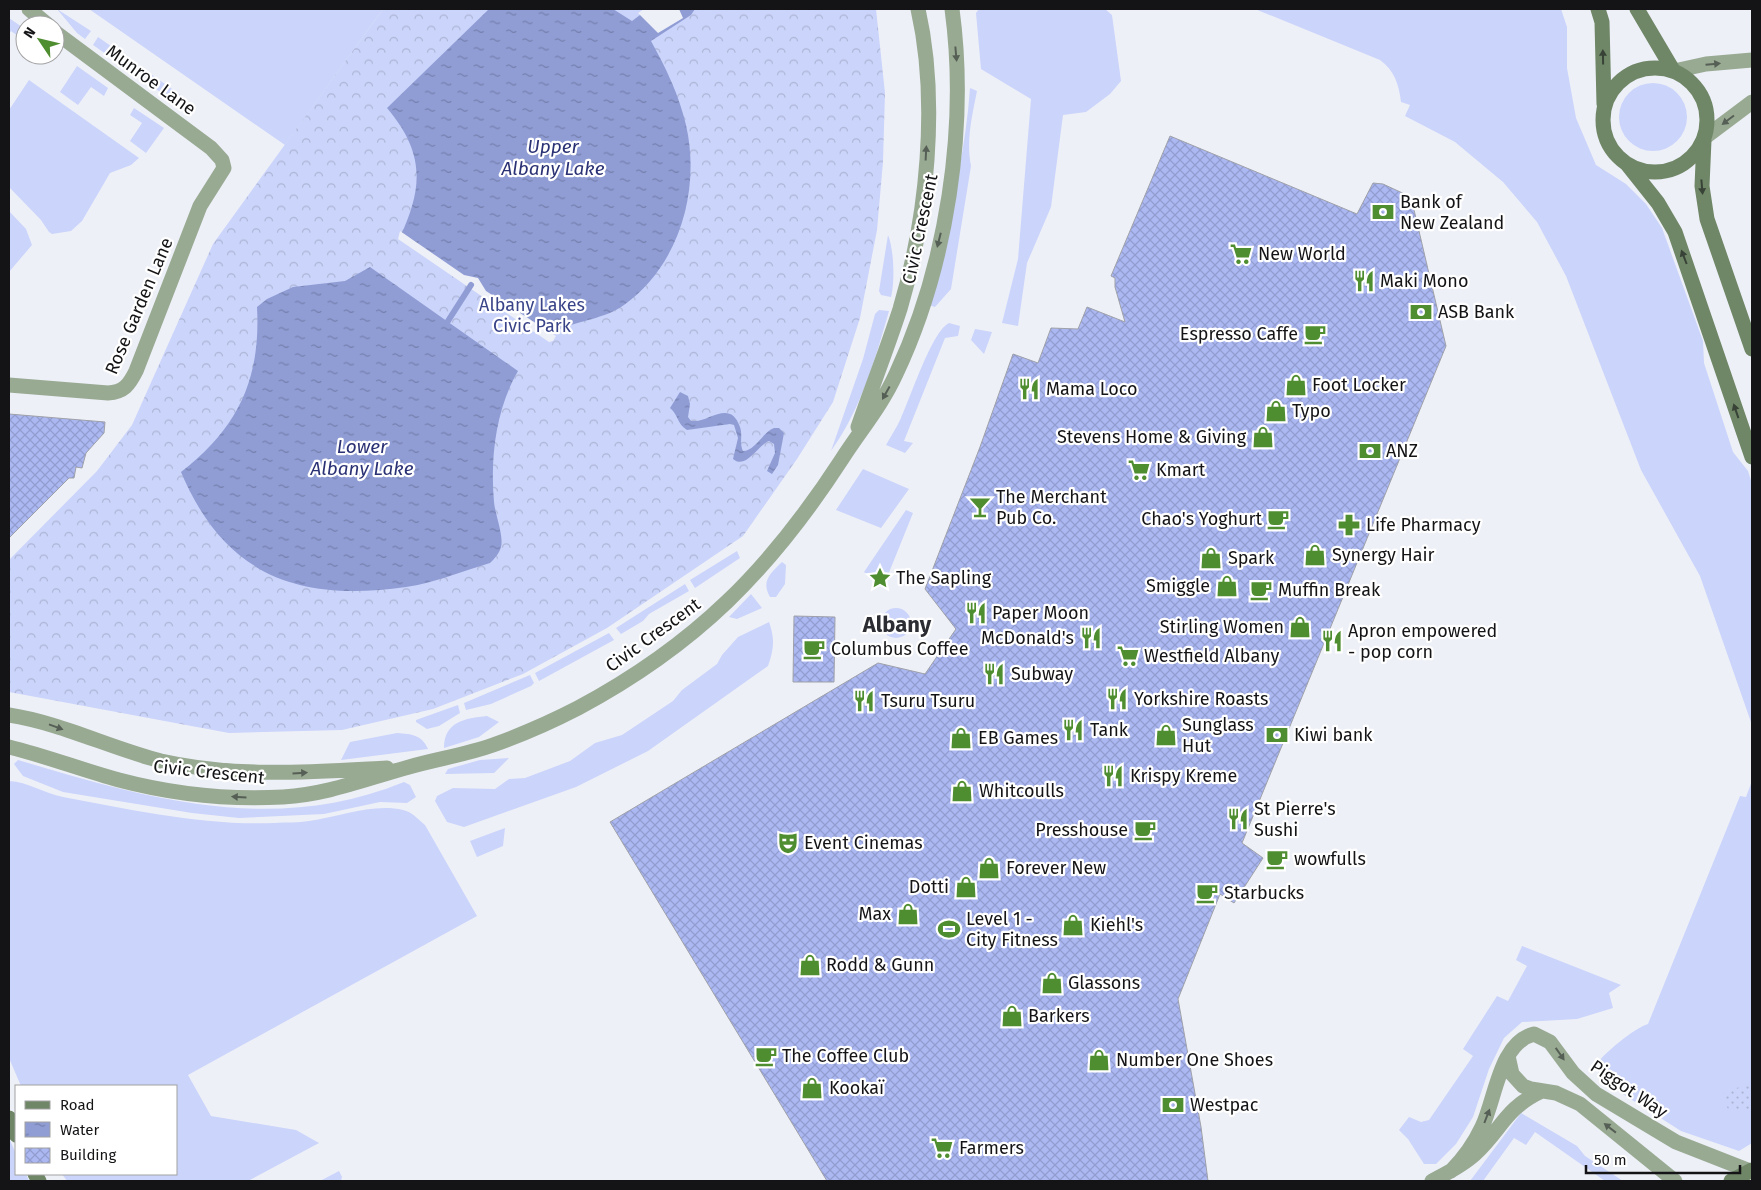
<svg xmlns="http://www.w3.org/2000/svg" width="1761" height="1190" viewBox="0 0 1761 1190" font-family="'Fira Sans',sans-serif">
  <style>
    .grass { fill: #cbd4fa }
    .forest { fill: url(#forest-crowns) }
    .garden { fill: url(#garden-dots) }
    .water { fill: url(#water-ripples) }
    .pier { fill: #eef0f8 }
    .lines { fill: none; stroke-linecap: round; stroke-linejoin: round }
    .stream { stroke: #909dd5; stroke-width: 6 }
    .building { fill: url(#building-cross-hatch); stroke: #9fa1a9 }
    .minor { stroke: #99aa93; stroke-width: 15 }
    .tertiary { stroke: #99aa93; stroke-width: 15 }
    .secondary { stroke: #6f8766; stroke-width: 15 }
    .oneway { fill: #565f55 }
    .oneway2 { fill: #384237 }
    .labels { text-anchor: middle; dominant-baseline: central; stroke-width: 4.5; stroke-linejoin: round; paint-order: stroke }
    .street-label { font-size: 18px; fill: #141417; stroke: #fff }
    .poi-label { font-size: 18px; fill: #141417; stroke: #fff; text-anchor: start }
    .park-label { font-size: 18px; fill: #394388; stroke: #fff }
    .water-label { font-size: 19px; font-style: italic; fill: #2a3174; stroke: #fff }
    .district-label { font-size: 22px; font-weight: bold; fill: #2b2d33; stroke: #fff }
  </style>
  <defs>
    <pattern id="forest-crowns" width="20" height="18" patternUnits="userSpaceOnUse" patternTransform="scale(1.25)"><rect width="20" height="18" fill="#cbd4fa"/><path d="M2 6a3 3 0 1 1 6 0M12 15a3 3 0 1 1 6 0" fill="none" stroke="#adb5d6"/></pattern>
    <pattern id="garden-dots" width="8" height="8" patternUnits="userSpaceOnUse" patternTransform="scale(1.25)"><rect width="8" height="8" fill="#cbd4fa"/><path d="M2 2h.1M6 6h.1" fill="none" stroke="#adb5d6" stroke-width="1.8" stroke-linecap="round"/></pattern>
    <pattern id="water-ripples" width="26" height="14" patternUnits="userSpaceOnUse" patternTransform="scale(1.25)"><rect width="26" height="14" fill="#909dd5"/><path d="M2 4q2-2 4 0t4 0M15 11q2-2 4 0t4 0" fill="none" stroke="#747fac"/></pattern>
    <pattern id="building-cross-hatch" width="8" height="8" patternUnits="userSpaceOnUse" patternTransform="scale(1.25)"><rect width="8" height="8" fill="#abb8f2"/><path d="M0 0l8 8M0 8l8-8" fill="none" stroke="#929dcf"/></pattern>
  </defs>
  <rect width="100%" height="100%" fill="#eef0f8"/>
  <path class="grass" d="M 57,9 L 91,31 L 85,39 L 77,33 Z
    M 89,9 L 383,9 L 285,145 Z
    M 979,9 L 1105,9 L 1112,15 L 1121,81 L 1110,94 L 1086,112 L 1063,115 L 1051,207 L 1027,263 L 1018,326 L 1002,323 L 1018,259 L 1031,99 L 981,69 L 976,13 Z
    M 1255,9 L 1561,9 L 1567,27 L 1567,68 L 1576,118 L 1596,165 L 1626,184 L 1646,204 L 1662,228 L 1703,341 L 1704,363 L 1733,452 L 1748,471 L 1752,484 L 1752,725 L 1700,576 L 1641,470 L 1566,276 L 1537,222 L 1503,182 L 1455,142 L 1405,116 L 1410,105 L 1401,102 C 1399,84 1394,70 1380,60 Z
    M 9,18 L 25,29 L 25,41 L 11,31 L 9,34 Z
    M 98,37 L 185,98 L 179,105 L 93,45 Z
    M 77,66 L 108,88 L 104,96 L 91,87 L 78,105 L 60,92 Z
    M 29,80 L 139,158 L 131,165 L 110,173 L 82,221 L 71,231 L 52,234 L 49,232 L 41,220 L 9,187 L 9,110 Z
    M1619 117a34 34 0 1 1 68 0a34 34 0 1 1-68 0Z
    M 970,88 L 977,91 C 972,116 966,141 971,166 L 951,289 L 935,307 L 928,305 C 945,233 965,162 970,88 Z
    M 134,108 L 164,128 L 146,153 L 130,141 L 142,123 L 130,115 Z
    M 9,211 L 26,229 L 32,245 L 9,272 Z
    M 888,235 C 894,249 895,282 891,297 L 881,295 L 879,291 Z
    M 879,310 L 889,311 C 875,360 861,409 831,451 L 863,359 L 875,314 Z
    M 949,323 L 960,326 L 958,336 L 945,338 L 904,441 L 913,443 L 905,453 L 886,445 C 891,436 897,427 901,418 C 910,399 932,331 949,323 Z
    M 975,329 L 992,332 L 984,354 L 971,340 Z
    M 863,469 L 909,489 L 881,528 L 836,510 Z
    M 906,510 L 913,513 L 888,575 L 877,570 L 871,577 L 864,572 Z
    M 737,551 L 740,558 L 695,588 L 690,580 Z
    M 782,562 L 786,565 L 785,584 L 776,597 L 770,597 C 761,581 770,574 782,562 Z
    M 685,584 L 689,591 L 649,614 L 643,621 L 621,634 L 616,628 Z
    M 751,594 L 762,608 L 737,619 L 729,617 Z
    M881 623a15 15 0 1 1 30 0a15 15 0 1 1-30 0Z
    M 769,622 C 775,639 774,649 768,666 L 648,751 L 576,787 L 464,827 L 447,822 L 435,801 L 437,796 L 453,788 L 495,789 L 509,779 L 525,778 L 570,761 L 595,743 L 622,735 L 673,701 L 682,690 L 717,664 L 722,655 L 738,637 Z
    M 609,633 L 614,640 L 539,681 L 535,673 Z
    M 530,675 L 534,683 L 531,686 L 491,704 L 466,710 L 464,703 Z
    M 458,705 L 460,713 L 439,726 L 427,729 L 416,722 L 416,720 Z
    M 487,716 L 499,722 L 479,737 L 444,748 C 444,722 465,718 487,716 Z
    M 397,733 C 412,734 422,735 428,749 L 341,760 L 350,742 Z
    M 509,758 L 494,773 L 445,774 L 448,769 L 480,760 Z
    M 18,760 C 146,798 272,836 404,782 L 410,785 L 416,797 L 407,803 L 380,802 L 324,814 L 239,818 L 192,813 L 63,792 L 23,776 L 14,764 Z
    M 9,781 C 28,782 44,793 63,797 C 132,810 205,826 275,823 C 286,822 298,823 309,821 C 339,817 373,803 403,810 C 412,812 418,819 425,825 L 477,916 L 188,1075 L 211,1116 L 296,1130 L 319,1143 L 248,1181 L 67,1181 L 62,1174 L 176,1174 L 176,1086 L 21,1086 L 9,1058 Z
    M 1752,781 L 1752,1143 L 1739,1151 L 1681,1131 L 1610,1086 L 1594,1067 C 1602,1055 1634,1028 1648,1024 L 1740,796 L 1746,797 Z
    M 505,828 L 503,846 L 477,857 L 470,841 Z
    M 1522,946 L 1621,985 L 1609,993 L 1613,1008 L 1577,1019 L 1522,1022 L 1504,1038 L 1489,1069 L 1473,1117 L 1456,1144 L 1436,1164 L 1424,1164 L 1408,1139 L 1399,1130 L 1409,1117 L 1421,1122 L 1429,1120 L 1473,1056 L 1463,1049 L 1497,996 L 1508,1001 L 1527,966 L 1516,960 Z
    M 1521,1113 L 1577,1146 L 1585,1156 L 1623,1181 L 1605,1181 L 1535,1132 L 1526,1145 L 1514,1138 L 1483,1181 L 1470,1181 Z
    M 9,1138 L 16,1154 L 16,1174 L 26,1174 L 29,1181 L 9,1181 Z
    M 339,1171 L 342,1177 L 341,1181 L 320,1181 Z"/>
  <path class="forest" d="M 383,9 L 876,9 L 885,93 L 883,162 L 877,230 L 860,318 L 833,402 L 797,459 L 743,536 L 607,628 L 523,674 L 433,709 L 342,730 L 229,733 L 9,692 L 9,560 L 97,471 L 132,425 L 213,244 Z"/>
  <path class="garden" d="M 1752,1085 L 1752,1109 L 1729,1111 L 1722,1097 L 1725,1090 Z"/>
  <path class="water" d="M 489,9 L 613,9 L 632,21 L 648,9 L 695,9 L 691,15 L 651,41 C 666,68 679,95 686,125 C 701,190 679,266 624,305 C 604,319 581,320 560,329 C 556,330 555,333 552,337 L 400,237 C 424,186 424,152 387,108 Z
    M 370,267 L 518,371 C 496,409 490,457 494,502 C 495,514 504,536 501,547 C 499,554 495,558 490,563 C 463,571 434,583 406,587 C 298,602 225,576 181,472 C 238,428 261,379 257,307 L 267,299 L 293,287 L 345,281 Z
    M 680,392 L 688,396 L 690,404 L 688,417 L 691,421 C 709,423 730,398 740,427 C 743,436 739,443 743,451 C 755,451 763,432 774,428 L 779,428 L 784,433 L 778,465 L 772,474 L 767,471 L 775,453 L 774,444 L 769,441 C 757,446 746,470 733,459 L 738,438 L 734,425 L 730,424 L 687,430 C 677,424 678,414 670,408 Z"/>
  <path class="pier" d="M 644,9 L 679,9 L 683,18 L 658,33 L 638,13 Z
    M 400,231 L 464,275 L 478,278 L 486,291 L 556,336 L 553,341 L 549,342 L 398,239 Z"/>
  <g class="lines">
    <path class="stream" d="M 448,321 L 471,285"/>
  </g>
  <path class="building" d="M 1170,136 L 1357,214 L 1373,183 L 1383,184 L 1411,197 L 1446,346 L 1242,843 L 1263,858 L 1234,903 L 1220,894 L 1178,999 L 1201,1127 L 1208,1181 L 827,1181 L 610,822 L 878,663 L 925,674 L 956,629 L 925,589 L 980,447 L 1013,354 L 1038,363 L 1051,328 L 1078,329 L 1087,307 L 1125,322 L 1115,287 L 1115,278 L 1111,276 Z
    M 9,414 L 105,422 L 104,433 L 86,453 L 82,468 L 76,467 L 74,478 L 69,478 L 9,538 Z
    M 794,616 L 835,617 L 834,682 L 793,682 Z"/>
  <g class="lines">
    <path class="minor" d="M 29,9 L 48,25
      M 9,385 L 108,393 C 124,392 129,385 136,371 L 200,206 L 224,168 L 222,160 L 211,148 L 55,32
      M 1508,1056 L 1512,1074 L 1523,1086 L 1531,1089 L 1556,1093 L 1580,1104 L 1675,1181
      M 1451,1171 C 1464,1158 1474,1144 1482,1127 C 1496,1098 1499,1043 1534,1034 L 1550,1042 L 1573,1073 L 1596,1094 L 1676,1142 L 1750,1171
      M 1432,1181 C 1447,1173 1462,1166 1475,1154 C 1502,1129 1505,1108 1542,1091"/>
    <path class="tertiary" d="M 1674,71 L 1706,64 L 1752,60
      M 1704,138 L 1752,102
      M 858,427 C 872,387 887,349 900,309 C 927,218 939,102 918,9
      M 9,715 C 61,723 110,748 161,761 C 236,778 311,772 387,768
      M 9,747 C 46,756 82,770 119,780 C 172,794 229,800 283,797 C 329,794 365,779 409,767 C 436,759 465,755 493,745 C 521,735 551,722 578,708 C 696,645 770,570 842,459 C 860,431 882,405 896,374 C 947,266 968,127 952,9"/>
    <path class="secondary" d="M 1598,9 L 1602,22 L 1604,104
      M 1637,9 L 1673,70
      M1603 120a52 52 0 1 1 104 0a52 52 0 1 1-104 0Z
      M 1704,140 L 1702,186 L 1707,219 L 1752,349
      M 1627,164 L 1658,203 L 1675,232 L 1752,457
      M 9,1118 L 16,1135
      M 35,1174 L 39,1181
      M 1731,1181 L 1752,1170"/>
  </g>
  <defs><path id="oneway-solid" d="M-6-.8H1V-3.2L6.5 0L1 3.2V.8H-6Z" transform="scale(1.25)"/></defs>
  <g class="oneway">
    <use href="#oneway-solid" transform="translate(956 54) rotate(85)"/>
    <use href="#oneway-solid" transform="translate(1713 64) rotate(-5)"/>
    <use href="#oneway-solid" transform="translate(1728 120) rotate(143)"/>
    <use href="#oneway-solid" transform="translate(926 153) rotate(-87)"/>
    <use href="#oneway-solid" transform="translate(939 240) rotate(104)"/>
    <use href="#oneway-solid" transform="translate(886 393) rotate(119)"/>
    <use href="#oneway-solid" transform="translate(56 727) rotate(20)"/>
    <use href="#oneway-solid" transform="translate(300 773) rotate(-3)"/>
    <use href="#oneway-solid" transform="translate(239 797) rotate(-177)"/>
    <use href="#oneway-solid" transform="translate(1560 1054) rotate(55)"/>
    <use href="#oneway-solid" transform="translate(1487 1116) rotate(-69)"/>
    <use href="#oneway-solid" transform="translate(1610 1128) rotate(-142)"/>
  </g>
  <g class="oneway2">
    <use href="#oneway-solid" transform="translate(1603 57) rotate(-91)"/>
    <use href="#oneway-solid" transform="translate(1702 187) rotate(85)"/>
    <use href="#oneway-solid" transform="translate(1684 257) rotate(-111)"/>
    <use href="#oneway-solid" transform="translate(1736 411) rotate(-109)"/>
  </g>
  <defs>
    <g id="bank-bare" transform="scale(1.725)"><path d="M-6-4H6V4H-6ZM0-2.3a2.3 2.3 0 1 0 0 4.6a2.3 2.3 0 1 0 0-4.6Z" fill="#4f8e30" stroke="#fff" stroke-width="2.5" paint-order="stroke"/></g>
    <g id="supermarket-bare" transform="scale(1.725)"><path d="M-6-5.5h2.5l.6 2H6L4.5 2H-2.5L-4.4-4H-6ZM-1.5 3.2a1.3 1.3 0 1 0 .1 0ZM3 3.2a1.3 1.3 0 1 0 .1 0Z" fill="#4f8e30" stroke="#fff" stroke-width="2.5" paint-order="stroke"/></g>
    <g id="restaurant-bare" transform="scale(1.725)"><path d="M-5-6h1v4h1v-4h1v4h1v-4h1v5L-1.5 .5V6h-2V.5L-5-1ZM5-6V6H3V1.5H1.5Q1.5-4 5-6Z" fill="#4f8e30" stroke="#fff" stroke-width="2.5" paint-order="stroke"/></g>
    <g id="cafe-bare" transform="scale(1.725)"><path d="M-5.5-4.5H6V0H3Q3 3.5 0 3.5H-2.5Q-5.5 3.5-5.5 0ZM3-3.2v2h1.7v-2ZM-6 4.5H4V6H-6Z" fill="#4f8e30" stroke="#fff" stroke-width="2.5" paint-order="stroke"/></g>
    <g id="shop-bare" transform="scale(1.725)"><path d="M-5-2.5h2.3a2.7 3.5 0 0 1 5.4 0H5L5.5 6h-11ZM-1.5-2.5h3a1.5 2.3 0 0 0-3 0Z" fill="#4f8e30" stroke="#fff" stroke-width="2.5" paint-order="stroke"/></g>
    <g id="bar-bare" transform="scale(1.725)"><path d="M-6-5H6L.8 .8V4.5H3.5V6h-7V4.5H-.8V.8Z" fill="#4f8e30" stroke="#fff" stroke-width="2.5" paint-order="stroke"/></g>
    <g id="pharmacy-bare" transform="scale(1.725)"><path d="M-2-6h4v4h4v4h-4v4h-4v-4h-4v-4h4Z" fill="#4f8e30" stroke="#fff" stroke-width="2.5" paint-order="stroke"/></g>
    <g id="sight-bare" transform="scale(1.725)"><path d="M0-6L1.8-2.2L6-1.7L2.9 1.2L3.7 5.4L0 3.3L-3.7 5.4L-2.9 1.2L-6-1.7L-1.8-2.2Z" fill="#4f8e30" stroke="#fff" stroke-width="2.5" paint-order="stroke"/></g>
    <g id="theatre-bare" transform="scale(1.725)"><path d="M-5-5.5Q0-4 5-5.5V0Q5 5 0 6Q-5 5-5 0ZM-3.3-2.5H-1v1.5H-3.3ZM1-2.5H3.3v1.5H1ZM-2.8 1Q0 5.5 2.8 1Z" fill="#4f8e30" stroke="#fff" stroke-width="2.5" paint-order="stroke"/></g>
    <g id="stadium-bare" transform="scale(1.725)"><path d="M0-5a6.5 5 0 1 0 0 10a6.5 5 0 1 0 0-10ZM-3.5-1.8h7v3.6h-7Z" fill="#4f8e30" stroke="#fff" stroke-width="2.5" paint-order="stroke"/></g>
  </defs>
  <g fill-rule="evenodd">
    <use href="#bank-bare" x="1383" y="212"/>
    <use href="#supermarket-bare" x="1241" y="254"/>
    <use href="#restaurant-bare" x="1364" y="281"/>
    <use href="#bank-bare" x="1421" y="312"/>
    <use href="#cafe-bare" x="1315" y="334"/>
    <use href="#shop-bare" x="1296" y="385"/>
    <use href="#restaurant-bare" x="1029" y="389"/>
    <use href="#shop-bare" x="1276" y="411"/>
    <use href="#shop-bare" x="1263" y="437"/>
    <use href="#bank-bare" x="1370" y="451"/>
    <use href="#supermarket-bare" x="1139" y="470"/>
    <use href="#bar-bare" x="980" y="507"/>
    <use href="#cafe-bare" x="1278" y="519"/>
    <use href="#pharmacy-bare" x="1349" y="525"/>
    <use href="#shop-bare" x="1315" y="555"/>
    <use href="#shop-bare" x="1211" y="558"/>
    <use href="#sight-bare" x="880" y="578"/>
    <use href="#shop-bare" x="1227" y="586"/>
    <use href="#cafe-bare" x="1261" y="590"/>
    <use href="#restaurant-bare" x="976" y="613"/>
    <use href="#shop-bare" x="1300" y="627"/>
    <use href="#restaurant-bare" x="1091" y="638"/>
    <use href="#restaurant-bare" x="1332" y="641"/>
    <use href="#cafe-bare" x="814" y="649"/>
    <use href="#supermarket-bare" x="1128" y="656"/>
    <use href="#restaurant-bare" x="994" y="674"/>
    <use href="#restaurant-bare" x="1117" y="699"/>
    <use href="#restaurant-bare" x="864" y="701"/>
    <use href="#restaurant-bare" x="1073" y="730"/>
    <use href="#shop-bare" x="1166" y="735"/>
    <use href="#bank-bare" x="1277" y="735"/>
    <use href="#shop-bare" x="961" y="738"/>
    <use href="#restaurant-bare" x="1113" y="776"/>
    <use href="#shop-bare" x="962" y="791"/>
    <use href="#restaurant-bare" x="1238" y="819"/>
    <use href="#cafe-bare" x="1145" y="830"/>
    <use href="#theatre-bare" x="788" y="843"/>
    <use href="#cafe-bare" x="1277" y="859"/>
    <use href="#shop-bare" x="989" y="868"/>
    <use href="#shop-bare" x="966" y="887"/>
    <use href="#cafe-bare" x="1207" y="893"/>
    <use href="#shop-bare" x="908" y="914"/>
    <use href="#shop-bare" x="1073" y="925"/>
    <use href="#stadium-bare" x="949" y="929"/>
    <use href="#shop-bare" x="810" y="965"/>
    <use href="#shop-bare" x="1052" y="983"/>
    <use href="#shop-bare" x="1012" y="1016"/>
    <use href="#cafe-bare" x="766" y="1056"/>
    <use href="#shop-bare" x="1099" y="1060"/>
    <use href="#shop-bare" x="812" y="1088"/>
    <use href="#bank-bare" x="1173" y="1105"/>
    <use href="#supermarket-bare" x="942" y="1148"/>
  </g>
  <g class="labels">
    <g class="street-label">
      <text transform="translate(151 80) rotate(36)">Munroe Lane</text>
      <text transform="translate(920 229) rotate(-78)">Civic Crescent</text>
      <text transform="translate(139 306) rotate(-67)">Rose Garden Lane</text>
      <text transform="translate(653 635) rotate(-36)">Civic Crescent</text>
      <text transform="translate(209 772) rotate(6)">Civic Crescent</text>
      <text transform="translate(1629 1089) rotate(34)">Piggot Way</text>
    </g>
    <g class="poi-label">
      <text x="1400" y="202">Bank of<tspan x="1400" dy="21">New Zealand</tspan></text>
      <text x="1258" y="254">New World</text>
      <text x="1380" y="281">Maki Mono</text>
      <text x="1438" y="312">ASB Bank</text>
      <text x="1298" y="334" text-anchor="end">Espresso Caffe</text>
      <text x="1312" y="385">Foot Locker</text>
      <text x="1046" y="389">Mama Loco</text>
      <text x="1292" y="411">Typo</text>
      <text x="1246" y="437" text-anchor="end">Stevens Home &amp; Giving</text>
      <text x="1386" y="451">ANZ</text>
      <text x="1156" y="470">Kmart</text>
      <text x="996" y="497">The Merchant<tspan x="996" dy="21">Pub Co.</tspan></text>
      <text x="1262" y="519" text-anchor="end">Chao's Yoghurt</text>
      <text x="1366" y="525">Life Pharmacy</text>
      <text x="1332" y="555">Synergy Hair</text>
      <text x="1228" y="558">Spark</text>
      <text x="896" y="578">The Sapling</text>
      <text x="1210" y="586" text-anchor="end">Smiggle</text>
      <text x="1278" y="590">Muffin Break</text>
      <text x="992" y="613">Paper Moon</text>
      <text x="1284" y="627" text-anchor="end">Stirling Women</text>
      <text x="1348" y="631">Apron empowered<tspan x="1348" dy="21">- pop corn</tspan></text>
      <text x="1074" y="638" text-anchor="end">McDonald's</text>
      <text x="831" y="649">Columbus Coffee</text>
      <text x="1144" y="656">Westfield Albany</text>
      <text x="1011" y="674">Subway</text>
      <text x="1134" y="699">Yorkshire Roasts</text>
      <text x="881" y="701">Tsuru Tsuru</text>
      <text x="1182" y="725">Sunglass<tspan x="1182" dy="21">Hut</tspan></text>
      <text x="1090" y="730">Tank</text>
      <text x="1294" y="735">Kiwi bank</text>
      <text x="978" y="738">EB Games</text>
      <text x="1130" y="776">Krispy Kreme</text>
      <text x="979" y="791">Whitcoulls</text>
      <text x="1254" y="809">St Pierre's<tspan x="1254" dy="21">Sushi</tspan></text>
      <text x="1128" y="830" text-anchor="end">Presshouse</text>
      <text x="804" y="843">Event Cinemas</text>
      <text x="1294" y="859">wowfulls</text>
      <text x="1006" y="868">Forever New</text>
      <text x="949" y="887" text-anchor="end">Dotti</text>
      <text x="1224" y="893">Starbucks</text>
      <text x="891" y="914" text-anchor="end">Max</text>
      <text x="966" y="919">Level 1 -<tspan x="966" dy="21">City Fitness</tspan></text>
      <text x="1090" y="925">Kiehl's</text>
      <text x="826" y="965">Rodd &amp; Gunn</text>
      <text x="1068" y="983">Glassons</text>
      <text x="1028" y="1016">Barkers</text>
      <text x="782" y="1056">The Coffee Club</text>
      <text x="1116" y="1060">Number One Shoes</text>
      <text x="829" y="1088">Kookaï</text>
      <text x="1190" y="1105">Westpac</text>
      <text x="959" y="1148">Farmers</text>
    </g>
    <g class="park-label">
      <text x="532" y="305">Albany Lakes<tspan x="532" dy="21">Civic Park</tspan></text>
    </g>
    <g class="water-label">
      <text x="553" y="146">Upper<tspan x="553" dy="22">Albany Lake</tspan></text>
      <text x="362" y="446">Lower<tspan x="362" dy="22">Albany Lake</tspan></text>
    </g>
    <g class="district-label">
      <text x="897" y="624">Albany</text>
    </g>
  </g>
  <rect width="1761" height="1190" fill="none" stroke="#141417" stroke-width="20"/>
  <rect x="15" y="1085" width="162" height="90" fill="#ffffff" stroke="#a1a1a2"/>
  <rect x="25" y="1101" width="25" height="8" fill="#6f8766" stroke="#a1a1a2"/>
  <text x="60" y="1110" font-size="15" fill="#141417">Road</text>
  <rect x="25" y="1122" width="25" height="15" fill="url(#water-ripples)" stroke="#a1a1a2"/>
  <text x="60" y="1135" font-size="15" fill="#141417">Water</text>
  <rect x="25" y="1148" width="25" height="15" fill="url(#building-cross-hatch)" stroke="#a1a1a2"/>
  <text x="60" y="1160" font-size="15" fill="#141417">Building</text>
  <g transform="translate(40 40) rotate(305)"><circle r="24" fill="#ffffff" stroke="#a1a1a2"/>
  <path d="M0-4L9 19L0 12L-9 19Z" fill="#4f8e30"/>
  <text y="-8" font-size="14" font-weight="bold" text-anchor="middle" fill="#141417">N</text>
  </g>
  <path d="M1586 1165v8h154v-8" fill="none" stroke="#141417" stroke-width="2.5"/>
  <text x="1594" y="1165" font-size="15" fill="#141417" stroke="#ffffff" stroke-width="4" paint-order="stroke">50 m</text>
</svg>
